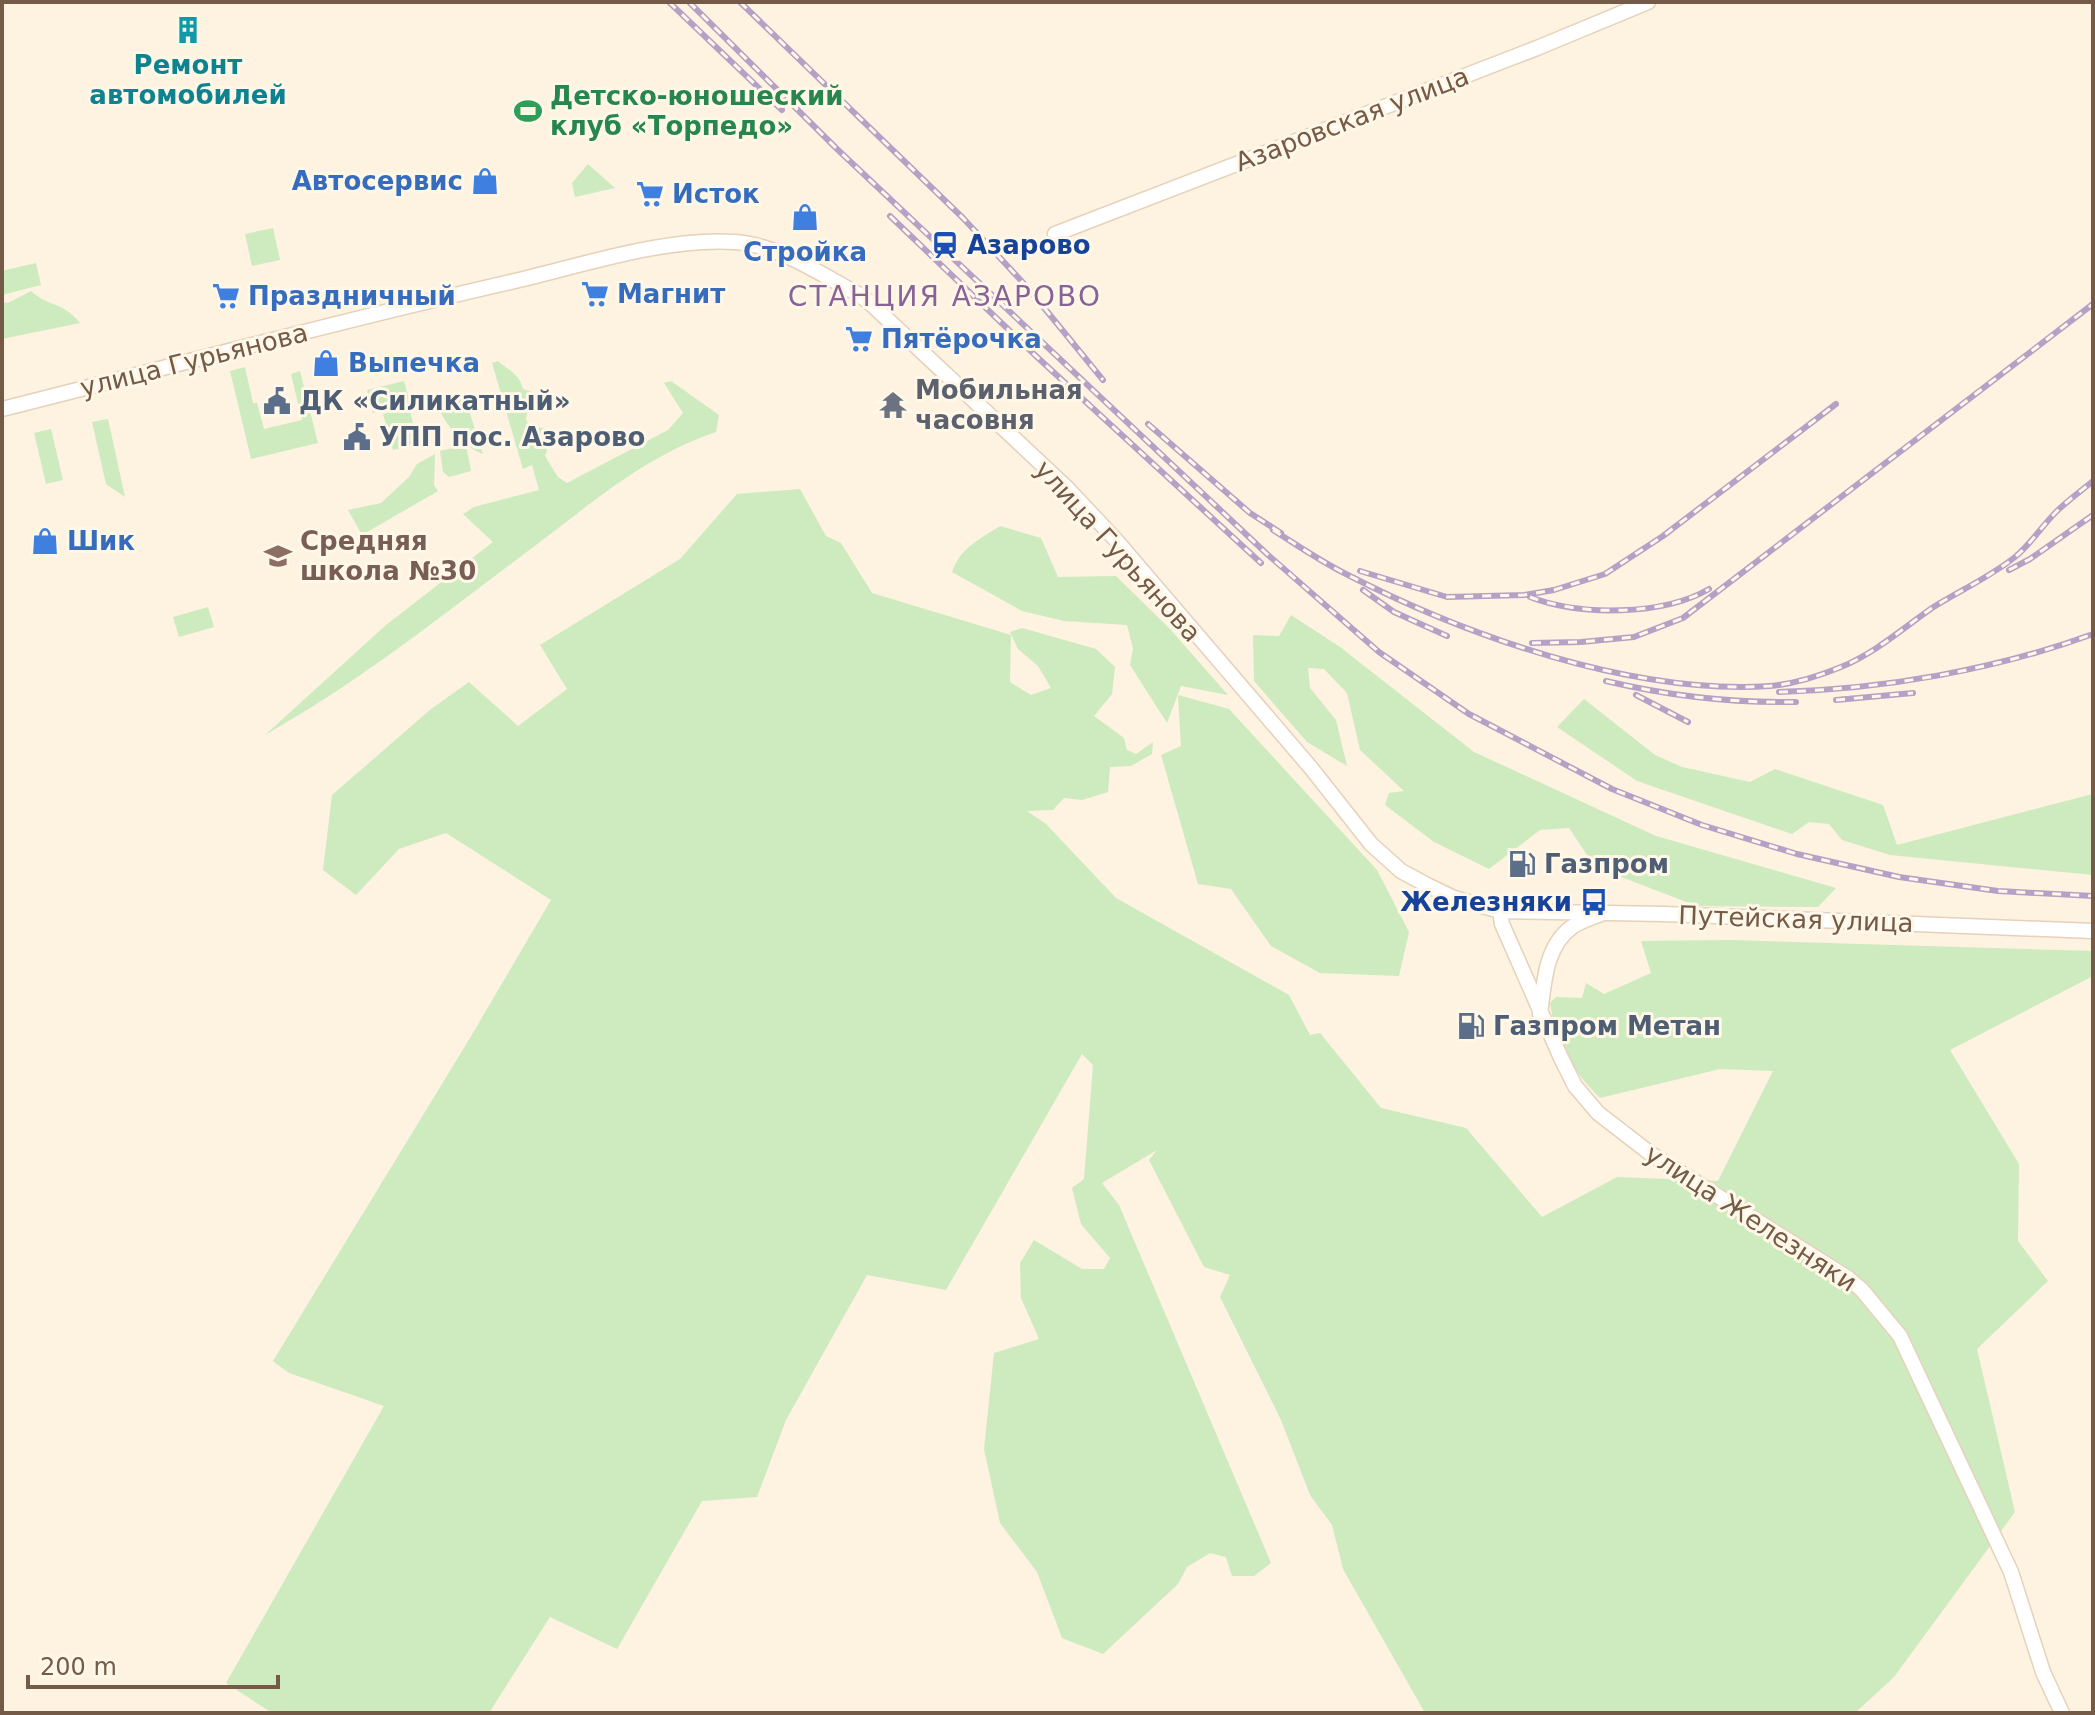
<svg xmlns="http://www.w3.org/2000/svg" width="2095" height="1715" viewBox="0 0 2095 1715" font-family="'DejaVu Sans',sans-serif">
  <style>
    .green { fill: #ceeabf }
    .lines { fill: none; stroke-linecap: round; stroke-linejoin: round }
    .secondary-casing { stroke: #e6d1ba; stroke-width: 17 }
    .secondary { stroke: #fff; stroke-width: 14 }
    .rail-casing { stroke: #b6a0c5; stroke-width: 6 }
    .rail { stroke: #fff7e7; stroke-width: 3; stroke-dasharray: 9; stroke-linecap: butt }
    .labels { text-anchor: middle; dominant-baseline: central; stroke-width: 6; stroke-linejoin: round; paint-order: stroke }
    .culture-label { font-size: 26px; font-weight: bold; fill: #0d838f; stroke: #fff7e7 }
    .leisure-label { font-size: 26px; font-weight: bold; fill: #27864d; stroke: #fff7e7; text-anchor: start }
    .street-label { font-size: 26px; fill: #745a47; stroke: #fff7e7 }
    .shop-label { font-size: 26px; font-weight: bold; fill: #366cbe; stroke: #fff7e7; text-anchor: start }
    .transit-label { font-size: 26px; font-weight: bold; fill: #164399; stroke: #fff7e7; text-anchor: start }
    .worship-label { font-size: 26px; font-weight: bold; fill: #5b616d; stroke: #fff7e7; text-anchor: start }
    .service-label { font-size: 26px; font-weight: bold; fill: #4e5e75; stroke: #fff7e7; text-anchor: start }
    .education-label { font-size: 26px; font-weight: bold; fill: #785e54; stroke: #fff7e7; text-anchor: start }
    .neighbourhood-label { font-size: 28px; letter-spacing: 2px; fill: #896298; stroke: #fff7e7 }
  </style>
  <rect width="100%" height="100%" fill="#fdf3e0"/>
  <path class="green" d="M 588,164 L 615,188 L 575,197 L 572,183 Z
    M 273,228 L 280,260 L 252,266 L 245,234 Z
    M 36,263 L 41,285 L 2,295 L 2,271 Z
    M 31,291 C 46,306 64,302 80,323 L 2,339 L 2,302 L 8,303 Z
    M 498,361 C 509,371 519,373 523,389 L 532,392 L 526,419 L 529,426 L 554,430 L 545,456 L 558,477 L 567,483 L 668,430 L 683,413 L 664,383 L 671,381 L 719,415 L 716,432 C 647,455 593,502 536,545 C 448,611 361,681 265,735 L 386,625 L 493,542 L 463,514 L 474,507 L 539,490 L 532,465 L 523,469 L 492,363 Z
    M 245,367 L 253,403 L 257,403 L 264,429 L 302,420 L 291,374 L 300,371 L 318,443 L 251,459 L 230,371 Z
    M 404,381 L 410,403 L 373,413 L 367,390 Z
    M 465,398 L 483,454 C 465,448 439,419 437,401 Z
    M 409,407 L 418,443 L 393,450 L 383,414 Z
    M 108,419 L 125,497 L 106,484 L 92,422 Z
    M 51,429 L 63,480 L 46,484 L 34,433 Z
    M 461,446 L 467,450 L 471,471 L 449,477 L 443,472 L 440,451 Z
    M 435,454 L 434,485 L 438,491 L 362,535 L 348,510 L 381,503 L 409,477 L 417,464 Z
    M 800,489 L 826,536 L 841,543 L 872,593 L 1011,635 L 1010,682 L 1031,695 L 1051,688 L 1038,666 L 1018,649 L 1010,632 L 1022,628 L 1096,649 L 1115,667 L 1112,694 L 1094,716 L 1124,738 L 1127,750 L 1136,754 L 1153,742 L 1152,754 L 1131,766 L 1110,767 L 1108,792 L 1082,800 L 1064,798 L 1053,810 L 1027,811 L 1046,824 L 1116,898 L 1289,995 L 1310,1035 L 1320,1033 L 1381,1108 L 1466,1128 L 1542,1217 L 1617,1177 L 1718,1181 L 1773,1071 L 1720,1069 L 1600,1098 C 1571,1069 1556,1043 1550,1003 L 1556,997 L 1582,998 L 1586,983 L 1604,994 L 1651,973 L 1641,941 L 1731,940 L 2093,951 L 2093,976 L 1950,1050 L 2019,1164 L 2018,1241 L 2048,1281 L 1977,1349 L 2015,1512 L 1894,1677 L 1855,1713 L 1425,1713 L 1343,1569 L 1332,1525 L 1310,1495 L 1281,1420 L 1220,1297 L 1230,1275 L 1204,1267 L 1149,1160 L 1157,1150 L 1102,1183 L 1119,1205 L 1271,1563 L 1254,1576 L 1232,1576 L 1226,1557 L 1210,1553 L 1187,1567 L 1178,1584 L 1103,1654 L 1062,1638 L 1037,1572 L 1000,1523 L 984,1449 L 994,1353 L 1039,1339 L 1021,1298 L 1020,1263 L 1034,1240 L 1082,1269 L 1104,1269 L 1110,1258 L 1081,1224 L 1072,1188 L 1084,1179 L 1093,1065 L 1082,1054 L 946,1290 L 867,1275 L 786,1420 L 757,1497 L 702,1501 L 617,1649 L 550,1617 L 489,1713 L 272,1713 L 226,1683 L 384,1406 L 289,1373 L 273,1361 L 470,1038 L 551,900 L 446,833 L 399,849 L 356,895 L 323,870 L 332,795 L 431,709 L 469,682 L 518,726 L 567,689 L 540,645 L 680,559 L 737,494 Z
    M 1000,526 L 1041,538 L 1058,577 L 1116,576 L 1170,629 L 1228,695 L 1181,686 L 1167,723 L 1130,665 L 1133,649 L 1127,625 L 1064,621 L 1022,611 L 952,572 C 960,548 980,539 1000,526 Z
    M 208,607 L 214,627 L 179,637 L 173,617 Z
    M 1291,615 L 1340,647 L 1474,752 L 1656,836 L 1836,888 L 1818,907 L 1697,906 L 1595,867 L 1569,828 L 1540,830 L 1489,869 L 1434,842 L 1385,805 L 1389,793 L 1404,791 L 1360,750 L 1347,693 L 1324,669 L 1308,668 L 1310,688 L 1336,720 L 1347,766 L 1307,742 L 1254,681 L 1253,635 L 1279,636 Z
    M 1178,695 L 1229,709 L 1377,870 L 1409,932 L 1399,976 L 1320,973 L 1271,946 L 1231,889 L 1198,884 L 1161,755 L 1181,746 Z
    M 1584,699 L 1655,755 L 1682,767 L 1750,782 L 1775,769 L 1883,805 L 1897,845 L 2093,794 L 2093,875 L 1890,855 L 1842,840 L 1829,824 L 1809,822 L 1792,834 L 1637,781 L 1557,727 Z"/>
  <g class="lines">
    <g class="secondary-casing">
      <path id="secondary" d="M 1055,234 L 1537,48 L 1648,2
        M 2,409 C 173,366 343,320 515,281 C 583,265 667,237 735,242 C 779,245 820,274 858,294 L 869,302 L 1067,488 L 1115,539 L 1311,768 L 1371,844 L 1401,871 L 1429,886 L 1454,898 L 1500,911 L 1664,914 L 2093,931
        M 1500,911 L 1502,924 L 1561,1058 L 1575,1086 L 1598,1113 L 1651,1154 L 1848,1278 L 1862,1290 L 1900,1336 L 2011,1572 L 2043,1672 L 2062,1713
        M 1540,1014 C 1544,984 1545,946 1572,927 C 1580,921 1591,918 1601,914"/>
    </g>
    <use href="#secondary" class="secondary"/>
    <g class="rail-casing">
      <path id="rail" d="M 669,2 L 782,110
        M 689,2 L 837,149 L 1267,554 L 1379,652 L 1469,714 L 1612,789 L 1702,825 L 1797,854 L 1899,877 L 1998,891 L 2093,896
        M 740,2 L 963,218 L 1028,288 L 1103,380
        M 890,216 L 1037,357 L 1261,563
        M 1148,424 L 1250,513 L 1281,533
        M 1273,530 C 1297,545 1320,561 1346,574 C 1466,636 1633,695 1770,686 C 1794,684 1819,676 1841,667 C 1875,653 1902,629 1932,608 C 1959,591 1990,577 2015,557 C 2030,545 2042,526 2056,512 C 2067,501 2081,491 2093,481
        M 2009,570 L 2030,559 L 2093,515
        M 1360,571 L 1447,597 L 1524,595 L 1554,590 L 1605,574 L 1663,536 L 1836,404
        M 1363,590 L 1394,612 L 1447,636
        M 1530,597 C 1579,616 1663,616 1709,589
        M 1532,643 L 1581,642 L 1634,637 L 1683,618 L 2093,304
        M 1606,681 C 1669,696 1731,703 1796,702
        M 1779,692 C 1884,689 1995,670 2093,634
        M 1636,695 L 1688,722
        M 1836,700 L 1913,693"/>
    </g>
    <use href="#rail" class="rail"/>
  </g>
  <defs>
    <g id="building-bare" transform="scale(2.16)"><path d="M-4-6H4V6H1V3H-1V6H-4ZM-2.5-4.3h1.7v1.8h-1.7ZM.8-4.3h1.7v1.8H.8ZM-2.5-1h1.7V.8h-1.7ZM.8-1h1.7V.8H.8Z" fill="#0f9aa8" stroke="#fff7e7" stroke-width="2.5" paint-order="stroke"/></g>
    <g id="stadium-bare" transform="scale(2.16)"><path d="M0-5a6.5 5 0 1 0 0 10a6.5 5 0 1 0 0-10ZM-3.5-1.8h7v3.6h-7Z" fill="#2e9e5b" stroke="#fff7e7" stroke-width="2.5" paint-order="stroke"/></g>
    <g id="shop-bare" transform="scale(2.16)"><path d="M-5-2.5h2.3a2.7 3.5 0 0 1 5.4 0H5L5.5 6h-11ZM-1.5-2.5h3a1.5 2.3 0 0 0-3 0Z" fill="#3f7fe0" stroke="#fff7e7" stroke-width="2.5" paint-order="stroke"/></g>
    <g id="supermarket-bare" transform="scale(2.16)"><path d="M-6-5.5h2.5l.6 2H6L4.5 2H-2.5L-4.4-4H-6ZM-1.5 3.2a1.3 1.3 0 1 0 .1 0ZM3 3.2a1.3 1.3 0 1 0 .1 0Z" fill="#3f7fe0" stroke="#fff7e7" stroke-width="2.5" paint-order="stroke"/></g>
    <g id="station-bare" transform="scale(2.16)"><path d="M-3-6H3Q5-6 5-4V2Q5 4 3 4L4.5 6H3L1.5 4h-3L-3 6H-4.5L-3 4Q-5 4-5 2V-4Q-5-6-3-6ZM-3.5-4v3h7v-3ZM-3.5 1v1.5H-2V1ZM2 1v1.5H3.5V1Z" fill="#1a4fb4" stroke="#fff7e7" stroke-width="2.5" paint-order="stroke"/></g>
    <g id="civic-bare" transform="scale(2.16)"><path d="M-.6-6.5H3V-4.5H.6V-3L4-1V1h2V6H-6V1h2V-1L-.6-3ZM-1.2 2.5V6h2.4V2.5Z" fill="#5c6f8a" stroke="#fff7e7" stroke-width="2.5" paint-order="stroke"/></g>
    <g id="temple-bare" transform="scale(2.16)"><path d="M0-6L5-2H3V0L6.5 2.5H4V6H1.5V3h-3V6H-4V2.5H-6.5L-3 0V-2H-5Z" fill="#6b7280" stroke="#fff7e7" stroke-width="2.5" paint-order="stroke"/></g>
    <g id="school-bare" transform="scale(2.16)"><path d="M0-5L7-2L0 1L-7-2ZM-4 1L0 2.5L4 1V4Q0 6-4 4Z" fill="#8d6e63" stroke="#fff7e7" stroke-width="2.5" paint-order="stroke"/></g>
    <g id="fuel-bare" transform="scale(2.16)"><path d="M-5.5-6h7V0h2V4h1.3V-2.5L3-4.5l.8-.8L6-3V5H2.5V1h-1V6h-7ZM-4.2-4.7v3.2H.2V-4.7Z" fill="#5c6f8a" stroke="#fff7e7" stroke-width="2.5" paint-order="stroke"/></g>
    <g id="bus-bare" transform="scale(2.16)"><path d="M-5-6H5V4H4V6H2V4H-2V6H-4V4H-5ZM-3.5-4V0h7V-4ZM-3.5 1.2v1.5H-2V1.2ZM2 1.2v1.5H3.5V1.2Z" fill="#1a4fb4" stroke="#fff7e7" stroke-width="2.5" paint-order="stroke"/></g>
  </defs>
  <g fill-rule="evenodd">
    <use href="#building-bare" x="188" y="30"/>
    <use href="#stadium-bare" x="528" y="111"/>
    <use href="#shop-bare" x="485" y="181"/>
    <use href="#supermarket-bare" x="650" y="194"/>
    <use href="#shop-bare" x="805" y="217"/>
    <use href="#station-bare" x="945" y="245"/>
    <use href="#supermarket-bare" x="595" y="294"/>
    <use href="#supermarket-bare" x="226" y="296"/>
    <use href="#supermarket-bare" x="859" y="339"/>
    <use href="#shop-bare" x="326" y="363"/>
    <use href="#civic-bare" x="277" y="401"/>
    <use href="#temple-bare" x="893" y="405"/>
    <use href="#civic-bare" x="357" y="437"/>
    <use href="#shop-bare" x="45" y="541"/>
    <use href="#school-bare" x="278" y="556"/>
    <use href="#fuel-bare" x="1522" y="864"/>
    <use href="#bus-bare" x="1594" y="902"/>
    <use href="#fuel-bare" x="1471" y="1026"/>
  </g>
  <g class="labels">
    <g class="culture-label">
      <text x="188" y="65">Ремонт<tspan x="188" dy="30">автомобилей</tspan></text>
    </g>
    <g class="leisure-label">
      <text x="550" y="96">Детско-юношеский<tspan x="550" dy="30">клуб «Торпедо»</tspan></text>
    </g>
    <g class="street-label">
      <text transform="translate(1352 119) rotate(-21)">Азаровская улица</text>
      <text transform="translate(194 360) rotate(-14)">улица Гурьянова</text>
      <text transform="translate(1118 551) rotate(48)">улица Гурьянова</text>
      <text transform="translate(1796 919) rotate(2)">Путейская улица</text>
      <text transform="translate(1751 1218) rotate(33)">улица Железняки</text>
    </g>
    <g class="shop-label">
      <text x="463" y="181" text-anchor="end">Автосервис</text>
      <text x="672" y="194">Исток</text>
      <text x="805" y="252" text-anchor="middle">Стройка</text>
      <text x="617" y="294">Магнит</text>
      <text x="248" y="296">Праздничный</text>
      <text x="881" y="339">Пятёрочка</text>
      <text x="348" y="363">Выпечка</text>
      <text x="67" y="541">Шик</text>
    </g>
    <g class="transit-label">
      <text x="967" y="245">Азарово</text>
      <text x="1572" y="902" text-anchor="end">Железняки</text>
    </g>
    <g class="worship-label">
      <text x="915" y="390">Мобильная<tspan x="915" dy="30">часовня</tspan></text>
    </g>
    <g class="service-label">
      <text x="299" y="401">ДК «Силикатный»</text>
      <text x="379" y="437">УПП пос. Азарово</text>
      <text x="1544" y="864">Газпром</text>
      <text x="1493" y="1026">Газпром Метан</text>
    </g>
    <g class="education-label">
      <text x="300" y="541">Средняя<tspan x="300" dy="30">школа №30</tspan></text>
    </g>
    <g class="neighbourhood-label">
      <text x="945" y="296">СТАНЦИЯ АЗАРОВО</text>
    </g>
  </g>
  <rect width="2095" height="1715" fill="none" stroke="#745a47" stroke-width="8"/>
  <path d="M28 1675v12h250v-12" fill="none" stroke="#745a47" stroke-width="4"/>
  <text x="40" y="1675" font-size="24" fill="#745a47" stroke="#fff7e7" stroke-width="6" paint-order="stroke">200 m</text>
</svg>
